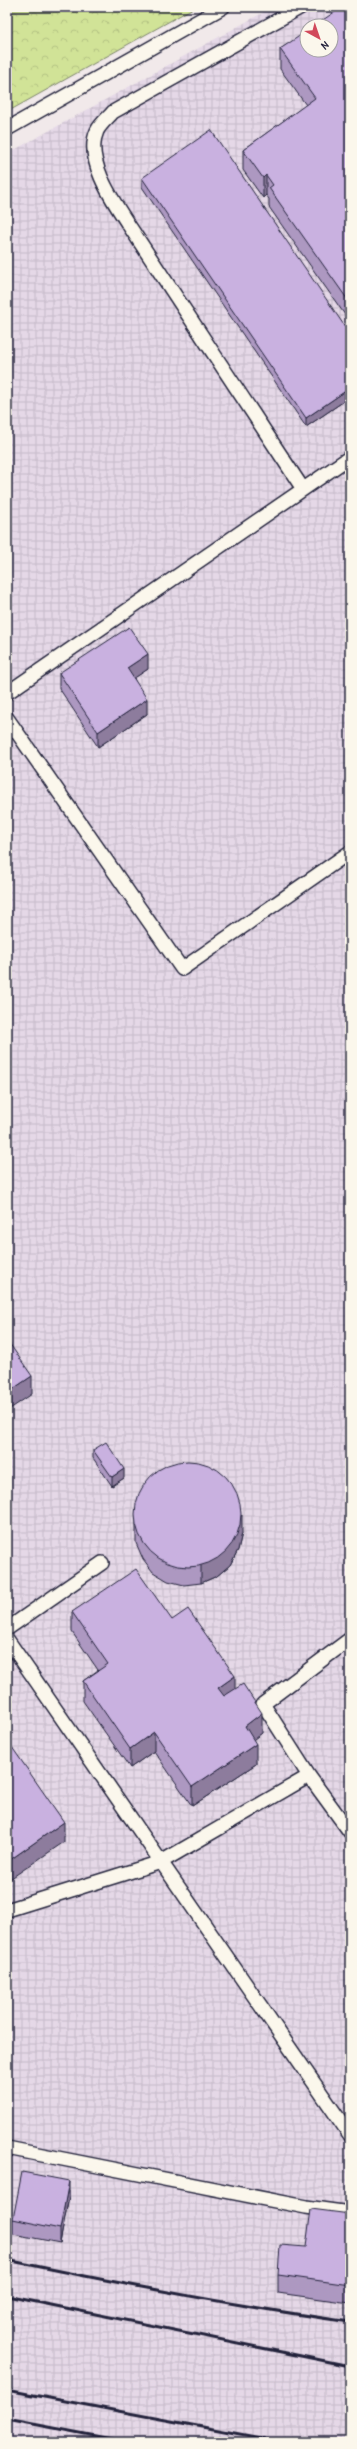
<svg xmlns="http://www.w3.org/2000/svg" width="357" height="2449" viewBox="0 0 357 2449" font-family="'Patrick Hand',sans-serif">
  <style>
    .industrial { fill: url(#industrial-grid); fill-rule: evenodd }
    .forest { fill: url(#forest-crowns); stroke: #7a8269 }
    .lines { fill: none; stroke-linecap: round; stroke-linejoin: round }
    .service-casing { stroke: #22223b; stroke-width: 16 }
    .service { stroke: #fbf7ec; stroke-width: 13 }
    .rail { stroke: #22223b; stroke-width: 3 }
    .wall { fill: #ad98c1; stroke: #22223b }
    .shaded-wall { fill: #8d7c9d; stroke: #22223b }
    .building { fill: #c9b1e0; stroke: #22223b }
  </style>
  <defs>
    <pattern id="industrial-grid" width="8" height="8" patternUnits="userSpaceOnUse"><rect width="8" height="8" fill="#e5d8e7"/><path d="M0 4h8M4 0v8" fill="none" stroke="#c4b9c7"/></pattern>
    <pattern id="forest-crowns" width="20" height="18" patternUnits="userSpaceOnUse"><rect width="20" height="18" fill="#d1e397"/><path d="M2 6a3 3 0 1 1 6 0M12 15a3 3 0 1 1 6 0" fill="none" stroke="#b3c283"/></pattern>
  </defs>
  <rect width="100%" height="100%" fill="#f1e9ea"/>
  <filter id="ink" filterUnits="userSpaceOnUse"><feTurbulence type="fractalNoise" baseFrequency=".025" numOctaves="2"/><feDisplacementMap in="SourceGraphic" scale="8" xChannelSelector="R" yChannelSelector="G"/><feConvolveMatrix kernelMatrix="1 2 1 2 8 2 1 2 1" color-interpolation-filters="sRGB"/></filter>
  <g filter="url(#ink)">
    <path class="industrial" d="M 273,7 L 350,7 L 350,2442 L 7,2442 L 7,154 ZM 307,26 L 331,26 L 331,50 L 307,50 Z"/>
    <path class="forest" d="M 7,7 L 195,7 L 7,112 Z"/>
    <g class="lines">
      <g class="service-casing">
        <path id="service" d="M 301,7 L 113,112 C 109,117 100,124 97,131 C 84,159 113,201 128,224 L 303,489
          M 7,129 L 223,7
          M 7,693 L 350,457
          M 7,718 L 182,969 L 350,852
          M 7,1629 L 102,1563
          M 7,1639 L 350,2135
          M 309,1776 L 263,1704 L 350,1639
          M 7,1910 L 161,1862 L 309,1776 L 350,1832
          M 7,2148 L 306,2207 L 350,2213"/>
      </g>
      <use href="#service" class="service"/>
      <path class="rail" d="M 7,2260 C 121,2284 235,2306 350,2322
        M 7,2296 L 350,2366
        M 7,2390 L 282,2442
        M 7,2419 L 127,2442"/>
    </g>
    <path class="wall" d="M 350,7 L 350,322 L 269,207 L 269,199 L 266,195 L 263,198 L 243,170 L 243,150 L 306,105 L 280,69 L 280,49 Z
      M 142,178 L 350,334 L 350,397 L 306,427 L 142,187 Z
      M 148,669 L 134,678 L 147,714 L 98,747 L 59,688 L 59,673 Z
      M 93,1450 L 124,1478 L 112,1486 L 93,1458 Z
      M 136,1507 L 242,1533 L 238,1550 L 230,1565 L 217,1576 L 201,1583 L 184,1585 L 168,1581 L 153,1572 L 143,1559 L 136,1543 Z
      M 72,1612 L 172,1620 L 235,1689 L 262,1733 L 253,1739 L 256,1764 L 192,1806 L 154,1751 L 130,1768 L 83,1701 L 83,1681 L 98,1670 L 72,1632 Z
      M 69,2196 L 60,2243 L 13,2234 L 13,2219 Z
      M 350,2214 L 350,2303 L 278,2293 L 278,2275 Z"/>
    <path class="shaded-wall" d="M 266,175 L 266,195 L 263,198 L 263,178 Z
      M 350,388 L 350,397 L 306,427 L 306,418 Z
      M 148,654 L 148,669 L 127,683 L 127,668 Z
      M 147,699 L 147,714 L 98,747 L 98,732 Z
      M 32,1376 L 32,1394 L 7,1411 L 7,1393 Z
      M 124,1469 L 124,1478 L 112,1486 L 112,1477 Z
      M 242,1515 L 242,1533 L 238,1550 L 230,1565 L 217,1576 L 201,1583 L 201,1565 Z
      M 235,1676 L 235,1696 L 218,1707 L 218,1688 Z
      M 262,1713 L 262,1733 L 245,1746 L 245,1726 Z
      M 154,1732 L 154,1751 L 130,1768 L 130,1749 Z
      M 256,1744 L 256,1764 L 192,1806 L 192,1787 Z
      M 64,1822 L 64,1842 L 7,1881 L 7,1862 Z
      M 69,2181 L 69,2196 L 60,2243 L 60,2229 Z"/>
    <path class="building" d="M 342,7 L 350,7 L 350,303 L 269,188 L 273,185 L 266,175 L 263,178 L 243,150 L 315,98 L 280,49 L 307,31 L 307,50 L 331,50 L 331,26 L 314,26 Z
      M 211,130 L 350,334 L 350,388 L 306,418 L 142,178 Z
      M 129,627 L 148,654 L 127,668 L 147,699 L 98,732 L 59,673 Z
      M 7,1340 L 32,1376 L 7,1393 Z
      M 106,1442 L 124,1469 L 112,1477 L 93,1450 Z
      M135 1514a53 53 0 1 1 106 0a53 53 0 1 1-106 0Z
      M 136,1569 L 172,1620 L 188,1609 L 235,1676 L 218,1688 L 224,1696 L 243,1684 L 262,1713 L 245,1726 L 256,1744 L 192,1787 L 154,1732 L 130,1749 L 83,1681 L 108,1664 L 72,1612 Z
      M 7,1740 L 64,1822 L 7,1862 Z
      M 22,2172 L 69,2181 L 60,2229 L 13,2219 Z
      M 311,2209 L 350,2214 L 350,2285 L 278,2275 L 280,2245 L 306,2247 Z"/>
  </g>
  <rect width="357" height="2449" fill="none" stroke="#fbf7ec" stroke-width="24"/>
  <rect x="12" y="12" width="333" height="2425" fill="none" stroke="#22223b" stroke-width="1.5" filter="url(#ink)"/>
  <g transform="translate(319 38) rotate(140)"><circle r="19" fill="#fbf7ec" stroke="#a4a2a5"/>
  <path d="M0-3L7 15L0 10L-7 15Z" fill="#d1495b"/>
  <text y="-6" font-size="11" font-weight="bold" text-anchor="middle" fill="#22223b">N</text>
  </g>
</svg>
